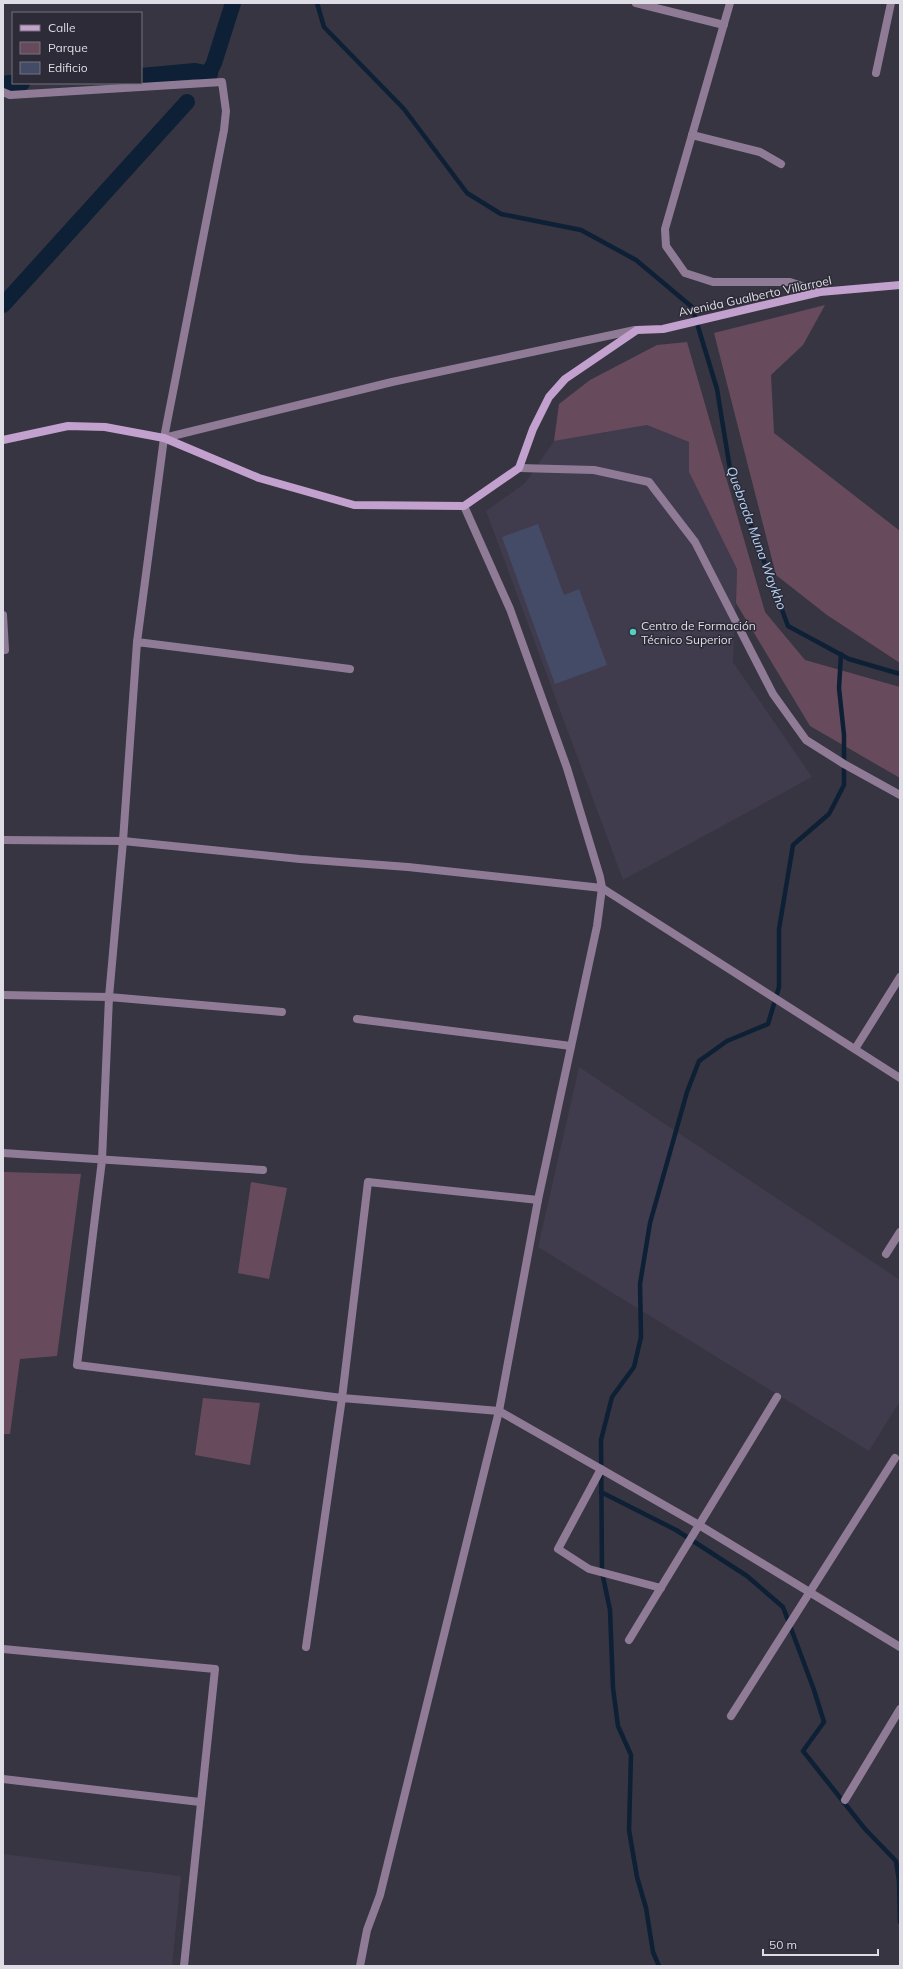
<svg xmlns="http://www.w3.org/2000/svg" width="903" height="1969" viewBox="0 0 903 1969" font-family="Mulish,sans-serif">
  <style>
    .built { fill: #403b4d }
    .green { fill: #674b5d }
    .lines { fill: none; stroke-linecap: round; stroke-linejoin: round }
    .stream { stroke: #0d2035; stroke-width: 4.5 }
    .canal { stroke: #0d2035; stroke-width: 16 }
    .building { fill: #444b67 }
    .service { stroke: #907b97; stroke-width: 8 }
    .minor { stroke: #907b97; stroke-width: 8 }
    .tertiary { stroke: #907b97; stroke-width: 8 }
    .secondary { stroke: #c3a1ce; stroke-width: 8 }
    .poi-dot { fill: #56cec3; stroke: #2d2b37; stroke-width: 1.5 }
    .labels { text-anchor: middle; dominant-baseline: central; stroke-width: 3; stroke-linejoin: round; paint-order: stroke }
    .street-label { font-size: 12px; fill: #dedde5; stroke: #2d2b37 }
    .poi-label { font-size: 12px; fill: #dedde5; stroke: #2d2b37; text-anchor: start }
    .water-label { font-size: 13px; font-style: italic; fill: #b7d7fc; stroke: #2d2b37 }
  </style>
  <rect width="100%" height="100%" fill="#373541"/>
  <path class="built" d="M 647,425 L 689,442 L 689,472 L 737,569 L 733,662 L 812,777 L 623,880 L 486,511 L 525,483 L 554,441 Z
    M 579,1067 L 900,1280 L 900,1401 L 869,1451 L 538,1247 Z
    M 3,1854 L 181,1876 L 172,1966 L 3,1966 Z"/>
  <path class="green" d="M 825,305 L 803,345 L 771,375 L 774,433 L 900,531 L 900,663 L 827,615 L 776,575 L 714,333 Z
    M 687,342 L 765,612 L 805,660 L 900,687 L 900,778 L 810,726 L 736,603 L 737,569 L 689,472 L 689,442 L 647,425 L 554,441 L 559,404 L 590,380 L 657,345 Z
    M 3,1172 L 81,1174 L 57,1356 L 20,1359 L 10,1434 L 3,1434 Z
    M 251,1182 L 287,1188 L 269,1279 L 238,1273 Z
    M 203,1398 L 260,1403 L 250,1465 L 195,1455 Z"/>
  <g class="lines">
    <path class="stream" d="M 317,3 L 324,27 L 404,109 L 467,193 L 501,214 L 581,230 L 636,260 L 692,307 L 717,389 L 730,469 L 788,626 L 849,659 L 900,674
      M 601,1492 L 676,1530 L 747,1576 L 783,1607 L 814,1690 L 824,1722 L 803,1751 L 865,1829 L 896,1861 L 899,1881 L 900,1922
      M 659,1966 L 653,1952 L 646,1908 L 637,1877 L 629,1830 L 631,1755 L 618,1726 L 613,1688 L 610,1610 L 602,1572 L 601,1440 L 612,1397 L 634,1367 L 641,1337 L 640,1284 L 650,1223 L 687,1092 L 699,1061 L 727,1041 L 768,1024 L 779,987 L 779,929 L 793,845 L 829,814 L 844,785 L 844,735 L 839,688 L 841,654"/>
    <path class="canal" d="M 141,76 L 195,71 L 210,74
      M 206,79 L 214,63 L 233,3
      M 8,83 L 22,83
      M 3,305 L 187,102"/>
  </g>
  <path class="building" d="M 538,524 L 564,595 L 579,589 L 607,665 L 555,684 L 502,537 Z"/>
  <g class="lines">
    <path class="service" d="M 876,73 L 891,3
      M 692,135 L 760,152 L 781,164
      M 601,1469 L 558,1549 L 589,1569 L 661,1588"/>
    <path class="minor" d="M 636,3 L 724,25
      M 730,3 L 665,229 L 666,246 L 685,273 L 713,282 L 790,282 L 820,292
      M 3,92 L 10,95 L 222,82 L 226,111 L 224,130 L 164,438 L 137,642 L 123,841 L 109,997 L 102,1160 L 77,1365 L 342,1398 L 499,1411 L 699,1525 L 900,1647
      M 164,438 L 392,382 L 635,330
      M 519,468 L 594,470 L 649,482 L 695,542 L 773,694 L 806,740 L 844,764 L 900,795
      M 3,615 L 5,650
      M 137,642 L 350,669
      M 3,840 L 123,841 L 300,859 L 408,867 L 602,888 L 900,1078
      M 3,995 L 109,997 L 282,1012
      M 357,1019 L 571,1046
      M 855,1049 L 900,977
      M 3,1153 L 263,1170
      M 886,1254 L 900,1232
      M 629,1640 L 777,1397
      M 306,1647 L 342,1398 L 368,1182 L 538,1200
      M 3,1649 L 215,1669 L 184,1966
      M 731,1716 L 895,1458
      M 3,1779 L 200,1802
      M 845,1800 L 900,1709"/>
    <path class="tertiary" d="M 360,1966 L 367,1930 L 380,1895 L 499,1411 L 538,1200 L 597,926 L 602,888 L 600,877 L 567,768 L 510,609 L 464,506"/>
    <path class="secondary" d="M 3,440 L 68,426 L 105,427 L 164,438 L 259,478 L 354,505 L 464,506 L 519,468 L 533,429 L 549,397 L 565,379 L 637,330 L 663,329 L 820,292 L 900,285"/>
  </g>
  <circle class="poi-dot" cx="633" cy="632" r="4"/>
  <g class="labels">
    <g class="street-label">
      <text transform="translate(755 296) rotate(-12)">Avenida Gualberto Villarroel</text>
    </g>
    <g class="poi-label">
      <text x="641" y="625">Centro de Formación<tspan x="641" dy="14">Técnico Superior</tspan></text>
    </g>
    <g class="water-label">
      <text transform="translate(757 538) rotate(70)">Quebrada Muna Waykho</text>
    </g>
  </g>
  <rect width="903" height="1969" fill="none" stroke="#dedde5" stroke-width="8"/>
  <rect x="12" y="12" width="130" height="72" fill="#2d2b37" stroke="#74727d"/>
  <rect x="20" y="25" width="20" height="6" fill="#c3a1ce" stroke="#74727d"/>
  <text x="48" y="32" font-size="12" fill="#dedde5">Calle</text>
  <rect x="20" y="42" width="20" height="12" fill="#674b5d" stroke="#74727d"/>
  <text x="48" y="52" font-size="12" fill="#dedde5">Parque</text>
  <rect x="20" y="62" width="20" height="12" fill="#444b67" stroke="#74727d"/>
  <text x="48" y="72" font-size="12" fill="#dedde5">Edificio</text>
  <path d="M763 1949v6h115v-6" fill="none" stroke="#dedde5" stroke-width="2"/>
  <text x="769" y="1949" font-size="12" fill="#dedde5" stroke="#2d2b37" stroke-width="3" paint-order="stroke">50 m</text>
</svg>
